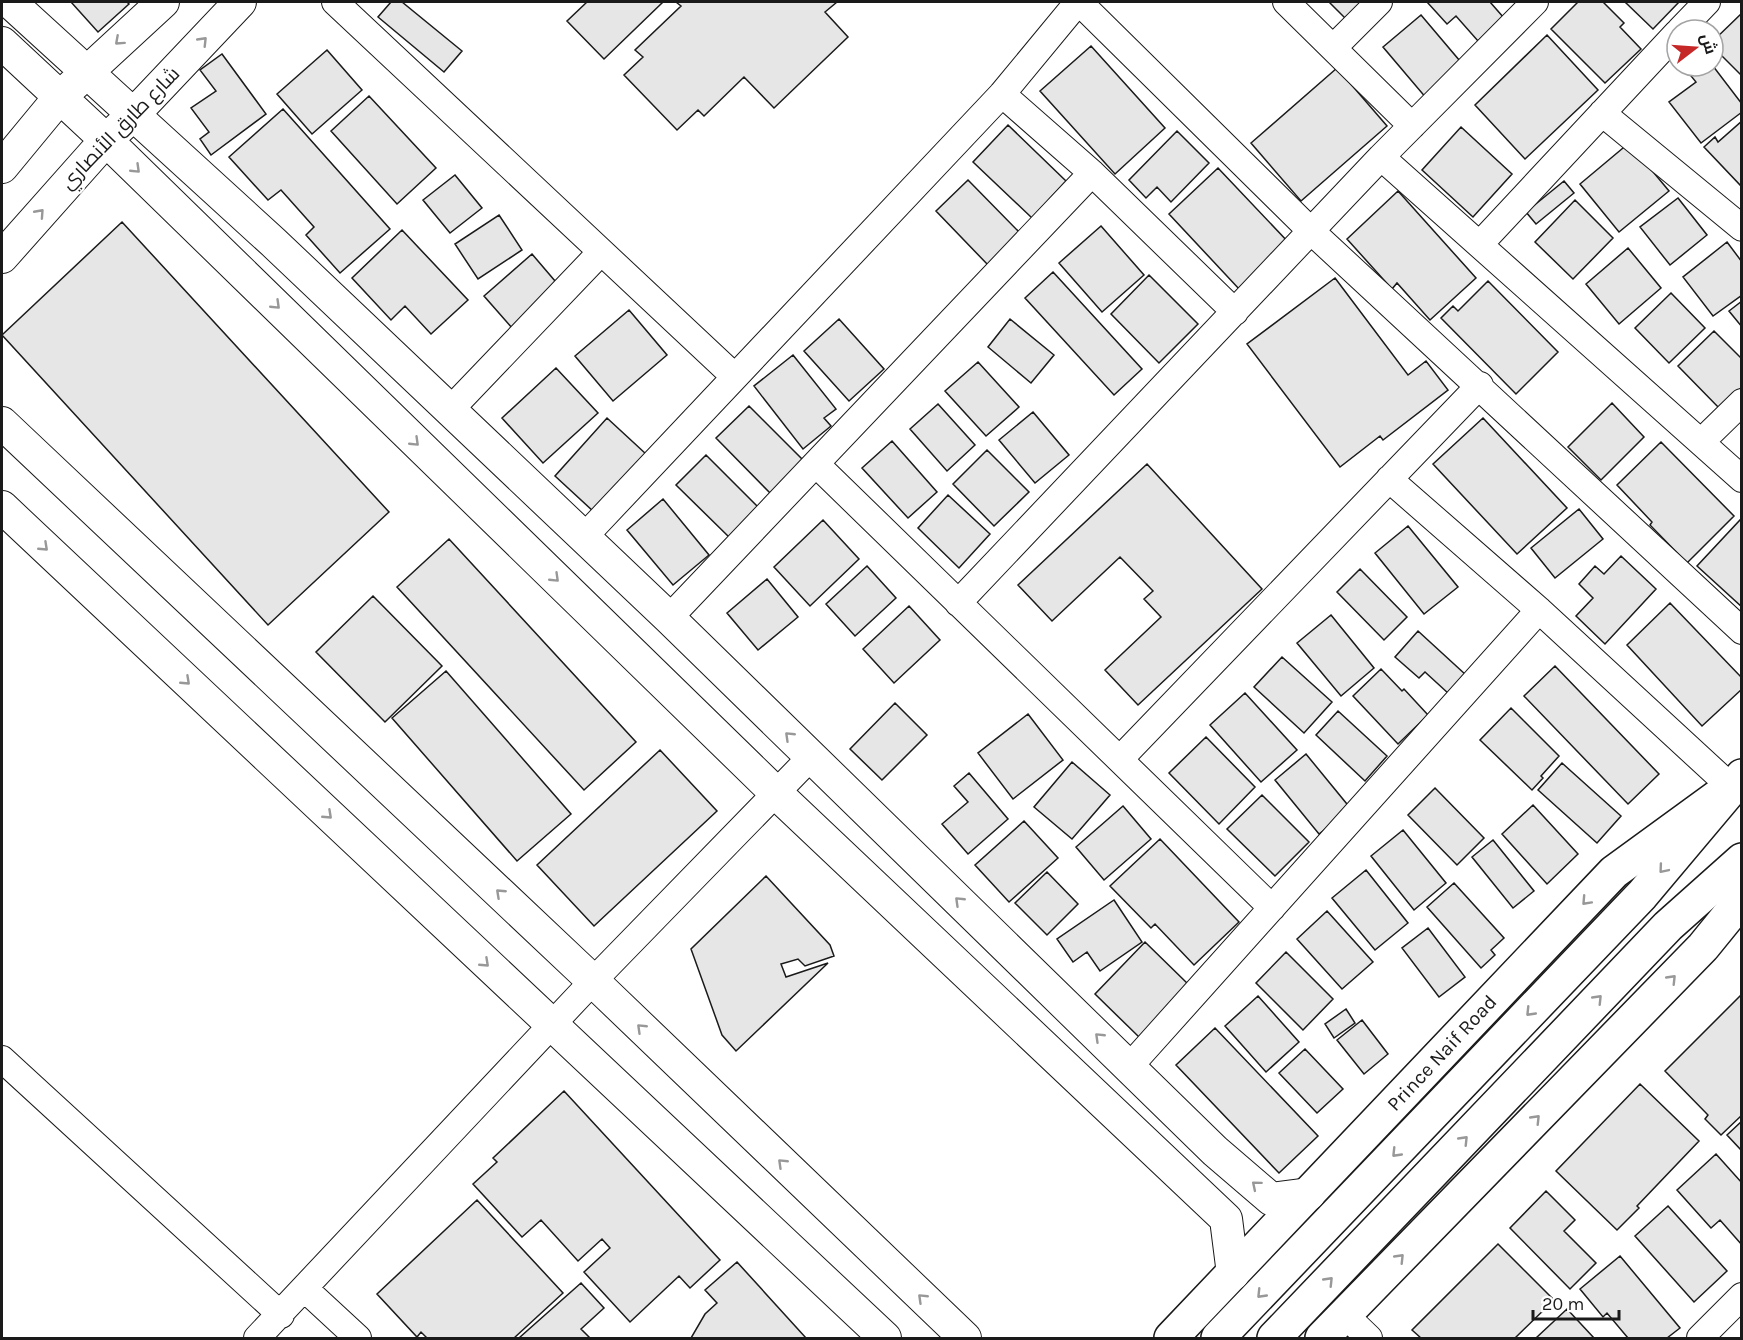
<svg xmlns="http://www.w3.org/2000/svg" width="1743" height="1340" viewBox="0 0 1743 1340" font-family="Karla,Cairo,sans-serif">
  <style>
    .building { fill: #e6e6e6; stroke: #1a1a1a; stroke-width: 1.5 }
    .lines { fill: none; stroke-linecap: round; stroke-linejoin: round }
    .minor-casing { stroke: #1a1a1a; stroke-width: 28 }
    .tertiary-casing { stroke: #1a1a1a; stroke-width: 34 }
    .secondary-casing { stroke: #1a1a1a; stroke-width: 36 }
    .primary-casing { stroke: #1a1a1a; stroke-width: 36 }
    .minor { stroke: #fff; stroke-width: 26 }
    .tertiary { stroke: #fff; stroke-width: 32 }
    .secondary { stroke: #fff; stroke-width: 33 }
    .primary { stroke: #fff; stroke-width: 33 }
    .oneway { stroke: #989898 }
    .labels { text-anchor: middle; dominant-baseline: central; stroke-width: 4.5; stroke-linejoin: round; paint-order: stroke }
    .street-label { font-size: 20px; fill: #1a1a1a; stroke: #fff }
  </style>
  <rect width="100%" height="100%" fill="#fff"/>
  <path class="building" d="M 71,2 L 127,2 L 129,4 L 98,32 Z
    M 391,2 L 402,2 L 462,51 L 444,72 L 378,17 Z
    M 587,2 L 663,2 L 604,59 L 567,21 Z
    M 676,2 L 837,2 L 825,12 L 848,37 L 774,108 L 744,77 L 704,116 L 698,110 L 677,130 L 624,75 L 643,57 L 635,50 L 681,6 Z
    M 1329,2 L 1367,2 L 1348,21 Z
    M 1427,2 L 1490,2 L 1504,18 L 1478,41 L 1456,16 L 1447,24 Z
    M 1578,2 L 1603,2 L 1624,23 L 1620,27 L 1641,49 L 1605,83 L 1551,29 Z
    M 1625,2 L 1679,2 L 1653,29 Z
    M 1742,13 L 1742,76 L 1713,47 L 1713,41 Z
    M 1421,15 L 1465,67 L 1427,99 L 1383,47 Z
    M 1547,35 L 1598,90 L 1525,159 L 1475,105 Z
    M 1091,46 L 1165,128 L 1115,174 L 1040,91 Z
    M 327,50 L 362,90 L 312,134 L 277,94 Z
    M 222,54 L 266,114 L 211,155 L 200,139 L 209,132 L 191,108 L 216,91 L 200,70 Z
    M 1694,66 L 1713,66 L 1742,104 L 1742,112 L 1701,143 L 1669,102 L 1696,82 L 1687,71 Z
    M 1337,68 L 1387,126 L 1301,201 L 1251,143 Z
    M 369,96 L 436,168 L 397,204 L 331,131 Z
    M 283,109 L 390,229 L 340,273 L 306,235 L 314,227 L 281,190 L 268,200 L 229,157 Z
    M 1742,121 L 1742,187 L 1704,147 L 1715,137 L 1718,142 Z
    M 1008,125 L 1066,181 L 1032,218 L 973,162 Z
    M 1461,127 L 1512,174 L 1473,217 L 1422,170 Z
    M 1177,131 L 1209,163 L 1171,202 L 1157,187 L 1146,198 L 1129,180 Z
    M 1629,143 L 1669,191 L 1619,232 L 1580,184 Z
    M 1218,168 L 1290,244 L 1240,290 L 1169,214 Z
    M 455,175 L 482,208 L 450,233 L 423,200 Z
    M 968,180 L 1020,233 L 988,265 L 936,211 Z
    M 1564,181 L 1574,193 L 1536,224 L 1526,212 Z
    M 1398,191 L 1476,278 L 1430,320 L 1397,283 L 1392,289 L 1347,239 Z
    M 1678,198 L 1707,235 L 1670,265 L 1640,227 Z
    M 1575,200 L 1613,238 L 1573,279 L 1535,242 Z
    M 499,215 L 522,250 L 478,279 L 455,244 Z
    M 122,222 L 389,512 L 268,625 L 2,335 Z
    M 1101,226 L 1144,275 L 1102,312 L 1059,263 Z
    M 402,230 L 468,300 L 431,334 L 405,306 L 391,320 L 352,278 Z
    M 1727,242 L 1742,262 L 1742,295 L 1713,316 L 1683,277 Z
    M 1628,248 L 1661,288 L 1619,324 L 1586,284 Z
    M 532,254 L 561,288 L 513,329 L 484,296 Z
    M 1053,272 L 1142,369 L 1114,395 L 1025,298 Z
    M 1149,275 L 1198,324 L 1159,363 L 1111,314 Z
    M 1335,278 L 1408,375 L 1426,361 L 1448,390 L 1383,440 L 1380,436 L 1340,467 L 1247,344 Z
    M 1488,281 L 1558,352 L 1516,394 L 1441,318 L 1453,306 L 1458,311 Z
    M 1671,293 L 1705,328 L 1669,363 L 1635,328 Z
    M 1742,301 L 1742,327 L 1729,311 Z
    M 629,310 L 667,355 L 613,401 L 575,356 Z
    M 839,319 L 884,369 L 849,401 L 804,351 Z
    M 1010,319 L 1054,355 L 1031,383 L 988,347 Z
    M 1714,331 L 1742,359 L 1742,387 L 1720,409 L 1678,366 Z
    M 793,355 L 836,409 L 824,418 L 831,426 L 803,449 L 754,386 Z
    M 978,362 L 1019,407 L 986,436 L 945,391 Z
    M 556,368 L 598,413 L 543,463 L 502,418 Z
    M 1612,403 L 1644,437 L 1601,480 L 1568,447 Z
    M 938,404 L 975,445 L 947,471 L 910,429 Z
    M 749,406 L 806,463 L 773,496 L 716,438 Z
    M 1033,412 L 1069,455 L 1035,483 L 999,440 Z
    M 607,418 L 646,454 L 594,512 L 555,476 Z
    M 1483,418 L 1567,508 L 1517,554 L 1433,464 Z
    M 892,441 L 937,492 L 908,518 L 862,468 Z
    M 1661,442 L 1734,516 L 1687,563 L 1650,525 L 1652,522 L 1617,485 Z
    M 987,450 L 1029,492 L 994,526 L 953,484 Z
    M 706,455 L 760,509 L 730,538 L 676,485 Z
    M 1147,464 L 1262,589 L 1138,705 L 1105,670 L 1161,617 L 1144,599 L 1153,591 L 1120,557 L 1052,621 L 1018,585 Z
    M 948,495 L 990,534 L 959,568 L 918,528 Z
    M 663,499 L 709,555 L 673,585 L 627,530 Z
    M 1579,509 L 1603,539 L 1555,578 L 1531,548 Z
    M 823,520 L 859,559 L 810,606 L 774,567 Z
    M 1740,520 L 1742,521 L 1742,607 L 1697,566 Z
    M 1408,526 L 1458,587 L 1424,614 L 1375,553 Z
    M 449,539 L 636,742 L 584,790 L 397,587 Z
    M 1621,556 L 1656,589 L 1605,644 L 1576,616 L 1593,598 L 1579,584 L 1595,566 L 1604,574 Z
    M 867,566 L 896,598 L 855,636 L 826,604 Z
    M 1360,569 L 1407,617 L 1384,640 L 1337,592 Z
    M 767,579 L 798,617 L 758,650 L 727,613 Z
    M 373,596 L 442,666 L 385,722 L 316,652 Z
    M 1670,603 L 1742,678 L 1742,689 L 1702,726 L 1627,645 Z
    M 909,606 L 940,640 L 894,683 L 863,649 Z
    M 1331,615 L 1374,668 L 1341,696 L 1297,643 Z
    M 1418,631 L 1466,675 L 1449,694 L 1425,672 L 1419,678 L 1395,657 Z
    M 1282,657 L 1332,702 L 1304,733 L 1254,687 Z
    M 1555,666 L 1659,774 L 1628,804 L 1524,696 Z
    M 1381,669 L 1402,691 L 1404,689 L 1428,715 L 1398,744 L 1353,696 Z
    M 446,671 L 571,814 L 517,861 L 392,718 Z
    M 1245,693 L 1297,750 L 1261,782 L 1210,725 Z
    M 895,703 L 927,735 L 882,780 L 850,749 Z
    M 1511,708 L 1559,756 L 1541,776 L 1543,778 L 1532,790 L 1480,740 Z
    M 1338,711 L 1387,756 L 1365,781 L 1316,735 Z
    M 1028,714 L 1063,760 L 1013,799 L 978,753 Z
    M 1206,737 L 1255,787 L 1219,824 L 1169,773 Z
    M 660,750 L 717,811 L 594,926 L 537,865 Z
    M 1306,754 L 1351,809 L 1319,834 L 1275,780 Z
    M 1072,762 L 1110,795 L 1072,839 L 1034,807 Z
    M 1562,763 L 1621,816 L 1597,843 L 1538,790 Z
    M 969,773 L 1008,819 L 968,854 L 942,824 L 968,802 L 954,786 Z
    M 1435,788 L 1484,838 L 1457,865 L 1408,815 Z
    M 1262,795 L 1309,842 L 1275,876 L 1227,829 Z
    M 1533,805 L 1578,854 L 1547,884 L 1502,834 Z
    M 1123,806 L 1151,839 L 1104,880 L 1076,847 Z
    M 1024,821 L 1058,858 L 1009,902 L 975,865 Z
    M 1403,830 L 1446,883 L 1414,910 L 1371,856 Z
    M 1160,839 L 1239,922 L 1194,965 L 1155,924 L 1151,928 L 1110,886 Z
    M 1493,840 L 1534,891 L 1513,908 L 1472,857 Z
    M 1366,870 L 1408,923 L 1375,950 L 1332,898 Z
    M 1047,872 L 1078,904 L 1047,935 L 1015,903 Z
    M 766,876 L 830,945 L 834,956 L 805,966 L 798,959 L 781,964 L 786,977 L 828,963 L 736,1051 L 722,1035 L 691,949 Z
    M 1454,883 L 1504,938 L 1491,950 L 1495,955 L 1481,968 L 1427,907 Z
    M 1114,900 L 1142,942 L 1100,971 L 1087,952 L 1073,962 L 1057,939 Z
    M 1327,911 L 1373,962 L 1342,989 L 1297,939 Z
    M 1428,928 L 1465,977 L 1439,997 L 1402,948 Z
    M 1145,942 L 1189,985 L 1139,1037 L 1095,994 Z
    M 1286,952 L 1333,999 L 1303,1030 L 1256,983 Z
    M 1742,994 L 1742,1115 L 1721,1135 L 1705,1119 L 1708,1115 L 1665,1071 Z
    M 1258,996 L 1299,1042 L 1266,1072 L 1225,1026 Z
    M 1346,1009 L 1355,1023 L 1334,1038 L 1325,1024 Z
    M 1362,1020 L 1388,1054 L 1364,1074 L 1337,1040 Z
    M 1215,1028 L 1318,1136 L 1279,1173 L 1176,1065 Z
    M 1305,1049 L 1343,1089 L 1317,1113 L 1279,1073 Z
    M 1640,1084 L 1699,1141 L 1637,1206 L 1639,1208 L 1617,1230 L 1556,1171 Z
    M 564,1091 L 720,1260 L 690,1288 L 679,1276 L 630,1322 L 584,1272 L 610,1248 L 602,1239 L 578,1261 L 541,1220 L 522,1237 L 473,1184 L 497,1162 L 493,1158 Z
    M 1742,1121 L 1742,1151 L 1727,1135 Z
    M 1716,1154 L 1742,1183 L 1742,1245 L 1720,1220 L 1711,1228 L 1677,1190 Z
    M 1546,1191 L 1575,1220 L 1564,1231 L 1596,1263 L 1570,1289 L 1510,1228 Z
    M 477,1200 L 563,1293 L 514,1338 L 427,1338 L 421,1332 L 417,1337 L 377,1294 Z
    M 1668,1206 L 1727,1271 L 1694,1302 L 1635,1236 Z
    M 1498,1244 L 1554,1300 L 1515,1338 L 1421,1338 L 1412,1330 Z
    M 1620,1256 L 1680,1328 L 1667,1338 L 1628,1338 L 1607,1313 L 1603,1317 L 1580,1289 Z
    M 737,1262 L 806,1338 L 691,1338 L 705,1314 L 717,1303 L 705,1290 Z
    M 581,1283 L 604,1308 L 581,1329 L 590,1338 L 519,1338 Z
    M 1567,1309 L 1594,1338 L 1536,1338 Z"/>
  <g class="lines">
    <g class="minor-casing">
      <path id="minor" d="M 335,2 L 735,377
        M 1079,2 L 1311,231 L 1742,631
        M 1286,2 L 1412,126
        M 1680,30 L 1707,2
        M 1333,48 L 1379,2
        M 1002,94 L 1092,173 L 1235,312
        M 1602,113 L 1742,228
        M 1381,157 L 1742,479
        M 1480,244 L 1677,33
        M 450,410 L 601,252
        M 1701,442 L 1742,402
        M 816,464 L 1272,908
        M 1389,479 L 1539,610 L 1731,787
        M 584,537 L 1002,94 L 1078,2
        M 958,603 L 1381,157 L 1535,2
        M 669,618 L 1092,173
        M 1120,759 L 1480,385
        M 2,1059 L 281,1315
        M 1129,1067 L 1539,610
        M 305,1289 L 358,1338
        M 1345,1315 L 1369,1338
        M 257,1338 L 593,981 L 811,757
        M 1700,1338 L 1742,1296"/>
    </g>
    <g class="tertiary-casing">
      <path id="tertiary" d="M 10,2 L 273,242 L 669,618 L 1215,1151 L 1271,1199 L 1309,1194
        M 2,43 L 106,140 L 777,794 L 1226,1219 L 1233,1274
        M 2,167 L 59,98 L 163,2
        M 2,257 L 106,140 L 133,115 L 240,2
        M 2,423 L 593,981 L 965,1338
        M 2,507 L 885,1338"/>
    </g>
    <g class="secondary-casing">
      <path id="secondary" d="M 1171,1338 L 1614,872 L 1717,797
        M 1322,1338 L 1703,947 L 1742,899"/>
    </g>
    <g class="primary-casing">
      <path id="primary" d="M 1218,1338 L 1642,895 L 1742,776
        M 1274,1338 L 1668,926 L 1742,860"/>
    </g>
    <use href="#minor" class="minor"/>
    <use href="#tertiary" class="tertiary"/>
    <use href="#secondary" class="secondary"/>
    <use href="#primary" class="primary"/>
  </g>
  <defs><path id="oneway-chevron" d="M-2-3.5L2.5 0L-2 3.5" fill="none" stroke-width="1.6" stroke-linecap="round" stroke-linejoin="round" transform="scale(1.5)"/></defs>
  <g class="oneway">
    <use href="#oneway-chevron" transform="translate(119 41) rotate(138)"/>
    <use href="#oneway-chevron" transform="translate(203 41) rotate(-46)"/>
    <use href="#oneway-chevron" transform="translate(136 169) rotate(44)"/>
    <use href="#oneway-chevron" transform="translate(40 213) rotate(-48)"/>
    <use href="#oneway-chevron" transform="translate(276 305) rotate(44)"/>
    <use href="#oneway-chevron" transform="translate(415 442) rotate(44)"/>
    <use href="#oneway-chevron" transform="translate(44 547) rotate(43)"/>
    <use href="#oneway-chevron" transform="translate(555 578) rotate(44)"/>
    <use href="#oneway-chevron" transform="translate(186 681) rotate(43)"/>
    <use href="#oneway-chevron" transform="translate(789 736) rotate(-136)"/>
    <use href="#oneway-chevron" transform="translate(328 815) rotate(43)"/>
    <use href="#oneway-chevron" transform="translate(1663 869) rotate(130)"/>
    <use href="#oneway-chevron" transform="translate(500 893) rotate(-137)"/>
    <use href="#oneway-chevron" transform="translate(959 901) rotate(-136)"/>
    <use href="#oneway-chevron" transform="translate(1586 901) rotate(133)"/>
    <use href="#oneway-chevron" transform="translate(485 963) rotate(43)"/>
    <use href="#oneway-chevron" transform="translate(1672 979) rotate(-46)"/>
    <use href="#oneway-chevron" transform="translate(1598 999) rotate(-46)"/>
    <use href="#oneway-chevron" transform="translate(1530 1012) rotate(134)"/>
    <use href="#oneway-chevron" transform="translate(641 1028) rotate(-136)"/>
    <use href="#oneway-chevron" transform="translate(1099 1037) rotate(-136)"/>
    <use href="#oneway-chevron" transform="translate(1536 1119) rotate(-46)"/>
    <use href="#oneway-chevron" transform="translate(1464 1140) rotate(-46)"/>
    <use href="#oneway-chevron" transform="translate(1396 1153) rotate(134)"/>
    <use href="#oneway-chevron" transform="translate(782 1163) rotate(-136)"/>
    <use href="#oneway-chevron" transform="translate(1256 1185) rotate(-140)"/>
    <use href="#oneway-chevron" transform="translate(1400 1258) rotate(-46)"/>
    <use href="#oneway-chevron" transform="translate(1329 1281) rotate(-46)"/>
    <use href="#oneway-chevron" transform="translate(1261 1294) rotate(134)"/>
    <use href="#oneway-chevron" transform="translate(922 1298) rotate(-136)"/>
  </g>
  <g class="labels">
    <g class="street-label">
      <text transform="translate(120 128) rotate(-46)">شارع طارق الأنصاري</text>
      <text transform="translate(1442 1053) rotate(-47)">Prince Naif Road</text>
    </g>
  </g>
  <rect width="1743" height="1340" fill="none" stroke="#1a1a1a" stroke-width="6"/>
  <g transform="translate(1695 48) rotate(73)"><circle r="28" fill="#ffffff" stroke="#a3a3a3" stroke-width="1.5"/>
  <path d="M0-4.5L10 22L0 15L-10 22Z" fill="#c62828"/>
  <text y="-9" font-size="16" font-weight="bold" text-anchor="middle" fill="#1a1a1a">ش</text>
  </g>
  <path d="M1533 1310v9h86v-9" fill="none" stroke="#1a1a1a" stroke-width="3"/>
  <text x="1542" y="1310" font-size="18" fill="#1a1a1a" stroke="#ffffff" stroke-width="4.5" paint-order="stroke">20 m</text>
</svg>
